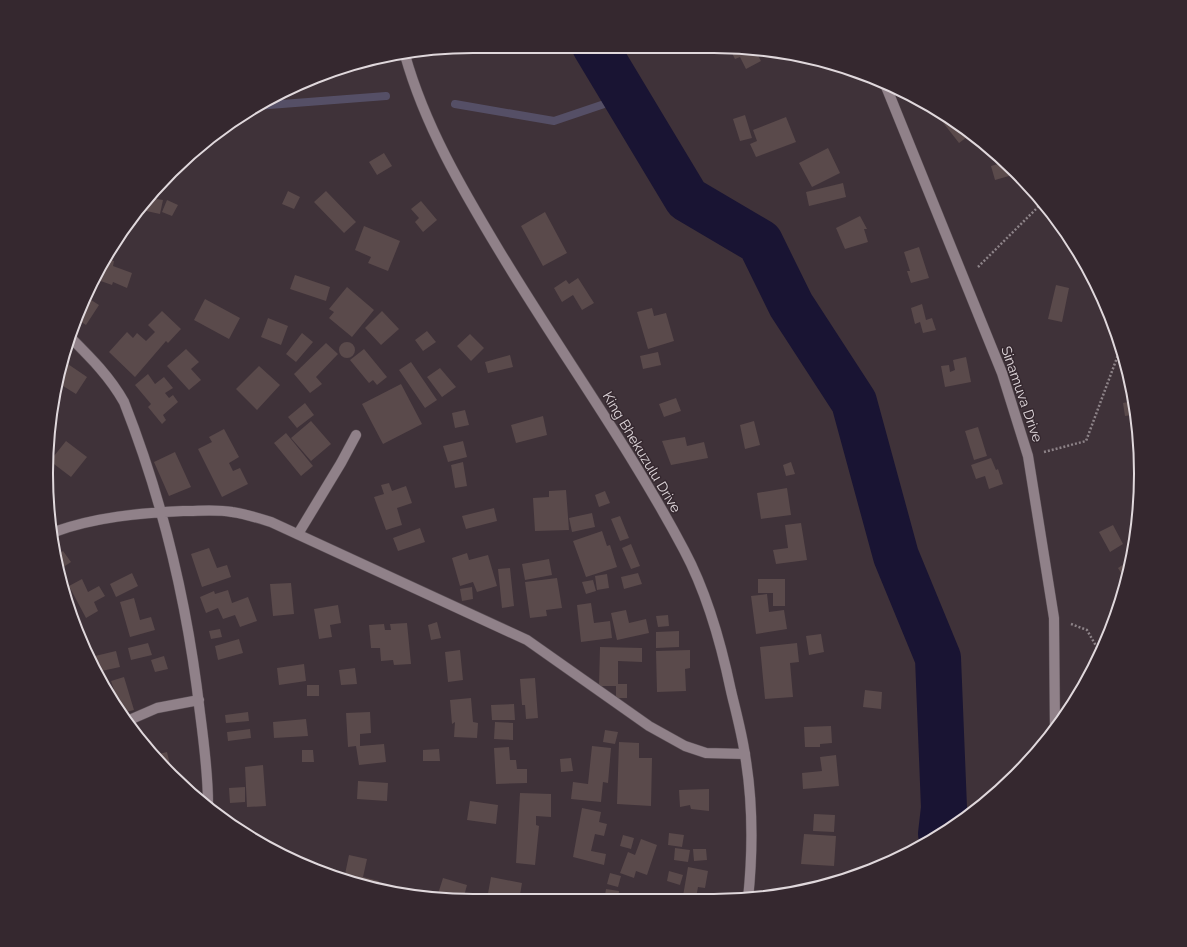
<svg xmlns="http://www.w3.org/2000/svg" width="1187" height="947" viewBox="0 0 1187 947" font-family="Raleway,sans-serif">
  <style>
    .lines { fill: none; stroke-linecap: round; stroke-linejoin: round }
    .stream { stroke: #554f66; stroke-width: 8 }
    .river { stroke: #191433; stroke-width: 46 }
    .building { fill: #5a4a4b }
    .lane-casing { stroke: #5a4f55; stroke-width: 11 }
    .street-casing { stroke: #5a4f55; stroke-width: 11 }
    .secondary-casing { stroke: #5a4f55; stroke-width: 11 }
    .path { stroke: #8d8388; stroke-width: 2.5; stroke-dasharray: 2 2; stroke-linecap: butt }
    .lane { stroke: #908189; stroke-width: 10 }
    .street { stroke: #908189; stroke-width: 10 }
    .secondary { stroke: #908189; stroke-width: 10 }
    .labels { text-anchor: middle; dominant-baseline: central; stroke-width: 3; stroke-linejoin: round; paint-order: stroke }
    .street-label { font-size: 14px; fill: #e0d8dc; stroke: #35282f }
    .rim { fill: none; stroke: #e0d8dc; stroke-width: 2 }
  </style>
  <rect width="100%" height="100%" fill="#3f3239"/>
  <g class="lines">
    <path class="stream" d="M 455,104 L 554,121 L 625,97
      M 256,106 L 386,96"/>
    <path class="river" d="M 595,46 L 687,199 L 760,242 L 791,305 L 854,402 L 896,556 L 938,658 L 944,808 L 941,834"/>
  </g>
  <path class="building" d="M 729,47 L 755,50 L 761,61 L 746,69 L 740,57 L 735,59 Z
    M 936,110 L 971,134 L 959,143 L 934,111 Z
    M 745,115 L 752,138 L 740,141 L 733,119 Z
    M 786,117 L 796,142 L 756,157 L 750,144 L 757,141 L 753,130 Z
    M 828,148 L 840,173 L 812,187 L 799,163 Z
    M 384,153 L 392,166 L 377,175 L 369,162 Z
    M 1005,162 L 1016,174 L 995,180 L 991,166 Z
    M 843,183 L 846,197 L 809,206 L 806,192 Z
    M 288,191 L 300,197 L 294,209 L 282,204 Z
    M 326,191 L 356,222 L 344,233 L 314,202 Z
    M 151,198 L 163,200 L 160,214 L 142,210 Z
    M 167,200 L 178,205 L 172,216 L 162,212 Z
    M 421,201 L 437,220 L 423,232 L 415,222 L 419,218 L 411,209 Z
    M 545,212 L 567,253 L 543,266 L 521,226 Z
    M 860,216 L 867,229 L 864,229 L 868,242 L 845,249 L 836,228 Z
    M 364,226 L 400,241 L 388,271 L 368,263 L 371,257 L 355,250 Z
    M 919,247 L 929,278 L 911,283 L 907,271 L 910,271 L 904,252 Z
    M 105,258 L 114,261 L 113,266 L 132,273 L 127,288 L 113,282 L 112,285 L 95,279 Z
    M 295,275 L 330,287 L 326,301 L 290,289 Z
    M 578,278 L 594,303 L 582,310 L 573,295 L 562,302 L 554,288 L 566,280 L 569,284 Z
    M 1056,285 L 1069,288 L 1062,322 L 1048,319 Z
    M 347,287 L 374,310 L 352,337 L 329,318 L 334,312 L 329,309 Z
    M 88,298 L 99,305 L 86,325 L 78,320 Z
    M 205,299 L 240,318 L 229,339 L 194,320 Z
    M 922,304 L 926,320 L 932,318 L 936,330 L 923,333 L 920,322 L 915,324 L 911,308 Z
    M 652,308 L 654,316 L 666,313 L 674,341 L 648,349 L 637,312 Z
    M 162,311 L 181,329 L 168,343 L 166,341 L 135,377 L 109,352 L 127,332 L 133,338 L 137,333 L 146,341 L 155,332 L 148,325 Z
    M 382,311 L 399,329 L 381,345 L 365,328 Z
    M 268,318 L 288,326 L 281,345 L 261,337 Z
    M 427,331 L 436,342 L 423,351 L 415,340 Z
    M 302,333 L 313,342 L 296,362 L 286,354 Z
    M 470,334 L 484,348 L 471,361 L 457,346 Z
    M339 350a8 8 0 1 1 16 0a8 8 0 1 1-16 0Z
    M 326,343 L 338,354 L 316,377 L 322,384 L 310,393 L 294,374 Z
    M 186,349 L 199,362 L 191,369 L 201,380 L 189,390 L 167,366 Z
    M 364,349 L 387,377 L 377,385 L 373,380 L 369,383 L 350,360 Z
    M 658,352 L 661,365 L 643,369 L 640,356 Z
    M 510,355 L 513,367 L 488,373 L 485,362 Z
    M 966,357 L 971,382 L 945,387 L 941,366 L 949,365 L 950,372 L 955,370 L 953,360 Z
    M 62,360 L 87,377 L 76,394 L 58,383 Z
    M 411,362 L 437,400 L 425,408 L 399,370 Z
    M 259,366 L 280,385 L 257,410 L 236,389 Z
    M 440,368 L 456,387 L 442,397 L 427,377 Z
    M 148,374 L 155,384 L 164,377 L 173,388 L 165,393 L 169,398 L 173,395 L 178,402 L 163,415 L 166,420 L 162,424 L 148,407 L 151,404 L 135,385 Z
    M 401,384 L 422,424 L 383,444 L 362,404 Z
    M 676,398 L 681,411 L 664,417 L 659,404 Z
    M 1133,401 L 1137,422 L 1133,422 L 1132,415 L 1125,416 L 1123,403 Z
    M 305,403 L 314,415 L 297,428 L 288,417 Z
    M 465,410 L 469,425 L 455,428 L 452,413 Z
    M 543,416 L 547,435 L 516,443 L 511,425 Z
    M 311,421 L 331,444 L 311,461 L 291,438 Z
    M 754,421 L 760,445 L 745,449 L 740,425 Z
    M 978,427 L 987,456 L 974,460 L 965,431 Z
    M 224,429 L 239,457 L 229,463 L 233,471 L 240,468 L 248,484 L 222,497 L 198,449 L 212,442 L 209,437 Z
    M 286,433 L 313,466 L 301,476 L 274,443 Z
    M 685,437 L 687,446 L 704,442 L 708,458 L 671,465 L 662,441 Z
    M 66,441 L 87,457 L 71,477 L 50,461 Z
    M 463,441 L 467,457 L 448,462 L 443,446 Z
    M 175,452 L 191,487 L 169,496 L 154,462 Z
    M 991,458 L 996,470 L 998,469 L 1003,484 L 989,489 L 985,476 L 976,479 L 971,465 Z
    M 463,462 L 467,486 L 455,488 L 451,465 Z
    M 791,462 L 795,474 L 786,476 L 783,465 Z
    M 389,483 L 392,491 L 406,486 L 412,503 L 397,508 L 402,525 L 386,530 L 374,497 L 384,494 L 381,485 Z
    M 787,488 L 791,515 L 761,519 L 757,493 Z
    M 566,490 L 569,530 L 535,531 L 533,498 L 549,497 L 549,491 Z
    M 605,491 L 610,503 L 599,507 L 595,495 Z
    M 494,508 L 497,521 L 466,529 L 462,516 Z
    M 592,513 L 595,527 L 572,532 L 569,518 Z
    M 620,516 L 629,538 L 620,541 L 611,519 Z
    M 801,523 L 807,560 L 776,564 L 773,550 L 788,548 L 785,525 Z
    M 1113,525 L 1123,544 L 1110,552 L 1099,532 Z
    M 420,528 L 425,542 L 398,551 L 393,538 Z
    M 602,531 L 607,546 L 610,545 L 617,567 L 586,577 L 573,541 Z
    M 631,544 L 640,566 L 631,569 L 622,548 Z
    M 209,548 L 217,568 L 227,565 L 231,577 L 202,587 L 191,554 Z
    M 63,551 L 71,562 L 59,570 L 57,555 Z
    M 467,553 L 469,560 L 488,555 L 497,586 L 477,592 L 473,582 L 460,586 L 452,558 Z
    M 549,559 L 552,575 L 525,580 L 522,564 Z
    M 1130,560 L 1126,584 L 1125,587 L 1122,581 L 1125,579 L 1118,568 Z
    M 510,568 L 514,606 L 502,608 L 498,569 Z
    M 132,573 L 138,586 L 116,597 L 110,584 Z
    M 638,573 L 642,584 L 624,589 L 621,577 Z
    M 607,574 L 609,588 L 597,590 L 595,576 Z
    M 557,578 L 562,608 L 546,610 L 547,616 L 530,618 L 525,582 Z
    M 82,579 L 88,592 L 99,586 L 105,596 L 94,602 L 98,611 L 86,618 L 69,586 Z
    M 758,579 L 785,579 L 785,606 L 773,606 L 773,593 L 758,593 Z
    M 593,580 L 596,591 L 586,594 L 582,582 Z
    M 291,583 L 294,614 L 273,616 L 270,584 Z
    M 472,587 L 473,599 L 462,601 L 460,589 Z
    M 228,590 L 232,603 L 248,597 L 257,621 L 240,627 L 235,615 L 223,619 L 218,608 L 206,613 L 200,597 L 214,591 L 215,594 Z
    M 767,594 L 769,612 L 784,610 L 787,629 L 756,634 L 751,596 Z
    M 134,598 L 140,620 L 151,617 L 155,630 L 130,637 L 120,602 Z
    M 591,603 L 594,623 L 610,621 L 612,638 L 581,642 L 577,605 Z
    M 338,605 L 341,623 L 330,625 L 332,637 L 319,639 L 314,609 Z
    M 626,610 L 629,623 L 646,619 L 649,633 L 617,640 L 611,613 Z
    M 668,615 L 669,626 L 658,627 L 656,616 Z
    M 437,622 L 441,638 L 431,640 L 428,625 Z
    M 407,623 L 411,664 L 394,665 L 393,660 L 381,661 L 380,648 L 371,648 L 369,625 L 384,624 L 385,630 L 391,630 L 390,624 Z
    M 220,629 L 222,637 L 211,639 L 209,631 Z
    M 679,631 L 679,647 L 656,648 L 656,632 Z
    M 821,634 L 824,652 L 809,655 L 806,636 Z
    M 239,639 L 243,653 L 218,660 L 215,646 Z
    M 148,643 L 152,655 L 131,660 L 128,648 Z
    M 797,643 L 799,662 L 790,663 L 793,697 L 765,699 L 760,647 Z
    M 600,647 L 642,648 L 642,662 L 618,661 L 618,684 L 627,684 L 627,698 L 616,698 L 616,686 L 599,686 Z
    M 460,650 L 463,680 L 448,682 L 445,652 Z
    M 690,650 L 690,668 L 685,669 L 686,691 L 657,692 L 656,651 Z
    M 116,651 L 120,667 L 97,672 L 91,657 Z
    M 164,656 L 168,669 L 155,672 L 151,660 Z
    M 304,664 L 306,681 L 279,685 L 277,668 Z
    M 355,668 L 357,684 L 341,685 L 339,670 Z
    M 124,677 L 134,710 L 122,713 L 111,681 Z
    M 535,678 L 538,718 L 526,719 L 525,705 L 522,705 L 520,679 Z
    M 105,681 L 111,697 L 110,697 L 101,682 Z
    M 307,685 L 319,685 L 319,696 L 307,696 Z
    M 865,690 L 882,692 L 881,709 L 863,707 Z
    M 471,698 L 473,722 L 478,723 L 477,738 L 454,737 L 455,722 L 452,724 L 450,700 Z
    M 514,704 L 515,720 L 492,720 L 491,705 Z
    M 248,712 L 249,721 L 226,723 L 225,715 Z
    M 370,712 L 371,733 L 360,734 L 360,746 L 384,744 L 386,762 L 359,765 L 356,746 L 348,747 L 346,713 Z
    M 306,719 L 308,736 L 274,738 L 273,722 Z
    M 495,722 L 513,723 L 513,740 L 494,739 Z
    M 831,726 L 832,743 L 820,744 L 820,747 L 805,747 L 804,727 Z
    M 250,729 L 251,738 L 228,741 L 227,732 Z
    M 605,730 L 618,732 L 615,744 L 603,742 Z
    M 151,741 L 155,755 L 167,752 L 172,773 L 152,756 L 143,743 Z
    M 619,742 L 639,743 L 639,758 L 652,758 L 651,806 L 617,804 Z
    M 592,746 L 611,748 L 608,783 L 603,782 L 601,802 L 571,799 L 573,782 L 588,784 Z
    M 509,747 L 510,760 L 516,760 L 517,769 L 527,769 L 527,783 L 496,784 L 494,748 Z
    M 439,749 L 440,761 L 423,761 L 423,750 Z
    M 302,750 L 313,750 L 314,762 L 302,762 Z
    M 836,755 L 839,786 L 803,789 L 802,773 L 822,771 L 820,757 Z
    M 571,758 L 573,771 L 561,772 L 560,759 Z
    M 263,765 L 266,806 L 247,807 L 245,767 Z
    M 358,781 L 388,783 L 387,801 L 357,799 Z
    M 245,787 L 245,802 L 230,803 L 229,788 Z
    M 709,789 L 709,811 L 691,809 L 690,805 L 680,807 L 679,790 Z
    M 520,793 L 551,794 L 551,817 L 536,816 L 536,825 L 539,826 L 535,865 L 516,863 Z
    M 470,801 L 498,805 L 496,824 L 467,820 Z
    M 582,808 L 601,812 L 599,822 L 607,824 L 604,836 L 595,834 L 591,851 L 606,854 L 604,865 L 573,857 Z
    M 814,814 L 835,815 L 834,832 L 813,831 Z
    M 231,825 L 245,828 L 243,833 L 236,829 Z
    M 669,833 L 684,835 L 682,847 L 668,845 Z
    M 804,834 L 836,836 L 834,866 L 801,864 Z
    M 623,835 L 634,838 L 631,849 L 620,846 Z
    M 641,839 L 657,845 L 647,875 L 636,871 L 634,878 L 620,873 L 628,852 L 635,855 Z
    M 675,848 L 690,850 L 688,862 L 674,860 Z
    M 693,849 L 706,849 L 707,860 L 694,861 Z
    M 349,855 L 367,859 L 363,877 L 379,881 L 377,889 L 344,879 Z
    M 688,867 L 708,871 L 705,888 L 698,887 L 696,898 L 683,896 Z
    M 669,871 L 683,875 L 680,885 L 667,881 Z
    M 610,873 L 621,876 L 618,887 L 607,884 Z
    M 491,877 L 522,883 L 519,901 L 487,899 Z
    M 443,878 L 467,885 L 463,900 L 437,897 Z
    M 606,889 L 619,891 L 618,900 L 604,901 Z"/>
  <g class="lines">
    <g class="lane-casing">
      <path id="lane" d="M 298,534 L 341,463 L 356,435"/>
    </g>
    <g class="street-casing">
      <path id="street" d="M 885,84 L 1002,373 L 1028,456 L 1054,618 L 1055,731
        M 71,338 C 91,358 110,377 124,402 C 163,501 188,608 200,713 C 204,743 208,774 208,804
        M 54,532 C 95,517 140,513 183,511 C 200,511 216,509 232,512 C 246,514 258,518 271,522 L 527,640 L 649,726 L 685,746 L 706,753 L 745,754
        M 127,721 L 157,708 L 199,700"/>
    </g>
    <g class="secondary-casing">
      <path id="secondary" d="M 405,55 C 425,126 462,189 500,252 C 560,352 629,446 684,550 C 707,593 721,643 731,691 C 736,712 742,734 745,755 C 753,802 753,851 748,899"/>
    </g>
    <path class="path" d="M 978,267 L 1039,206 L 1039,199
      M 1044,452 L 1086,441 L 1121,347
      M 1071,624 L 1087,630 L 1100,653"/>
    <use href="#lane" class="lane"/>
    <use href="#street" class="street"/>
    <use href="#secondary" class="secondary"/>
  </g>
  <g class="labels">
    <g class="street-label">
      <text transform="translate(1022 394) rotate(71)">Sinamuva Drive</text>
      <text transform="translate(642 452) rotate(59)">King Bhekuzulu Drive</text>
    </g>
  </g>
  <path d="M0 0H1187V947H0ZM473 53H714A420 420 0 0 1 1134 473V474A420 420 0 0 1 714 894H473A420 420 0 0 1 53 474V473A420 420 0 0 1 473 53Z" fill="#35282f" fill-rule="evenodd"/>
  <path class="rim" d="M473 53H714A420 420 0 0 1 1134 473V474A420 420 0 0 1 714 894H473A420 420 0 0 1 53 474V473A420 420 0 0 1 473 53Z"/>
</svg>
